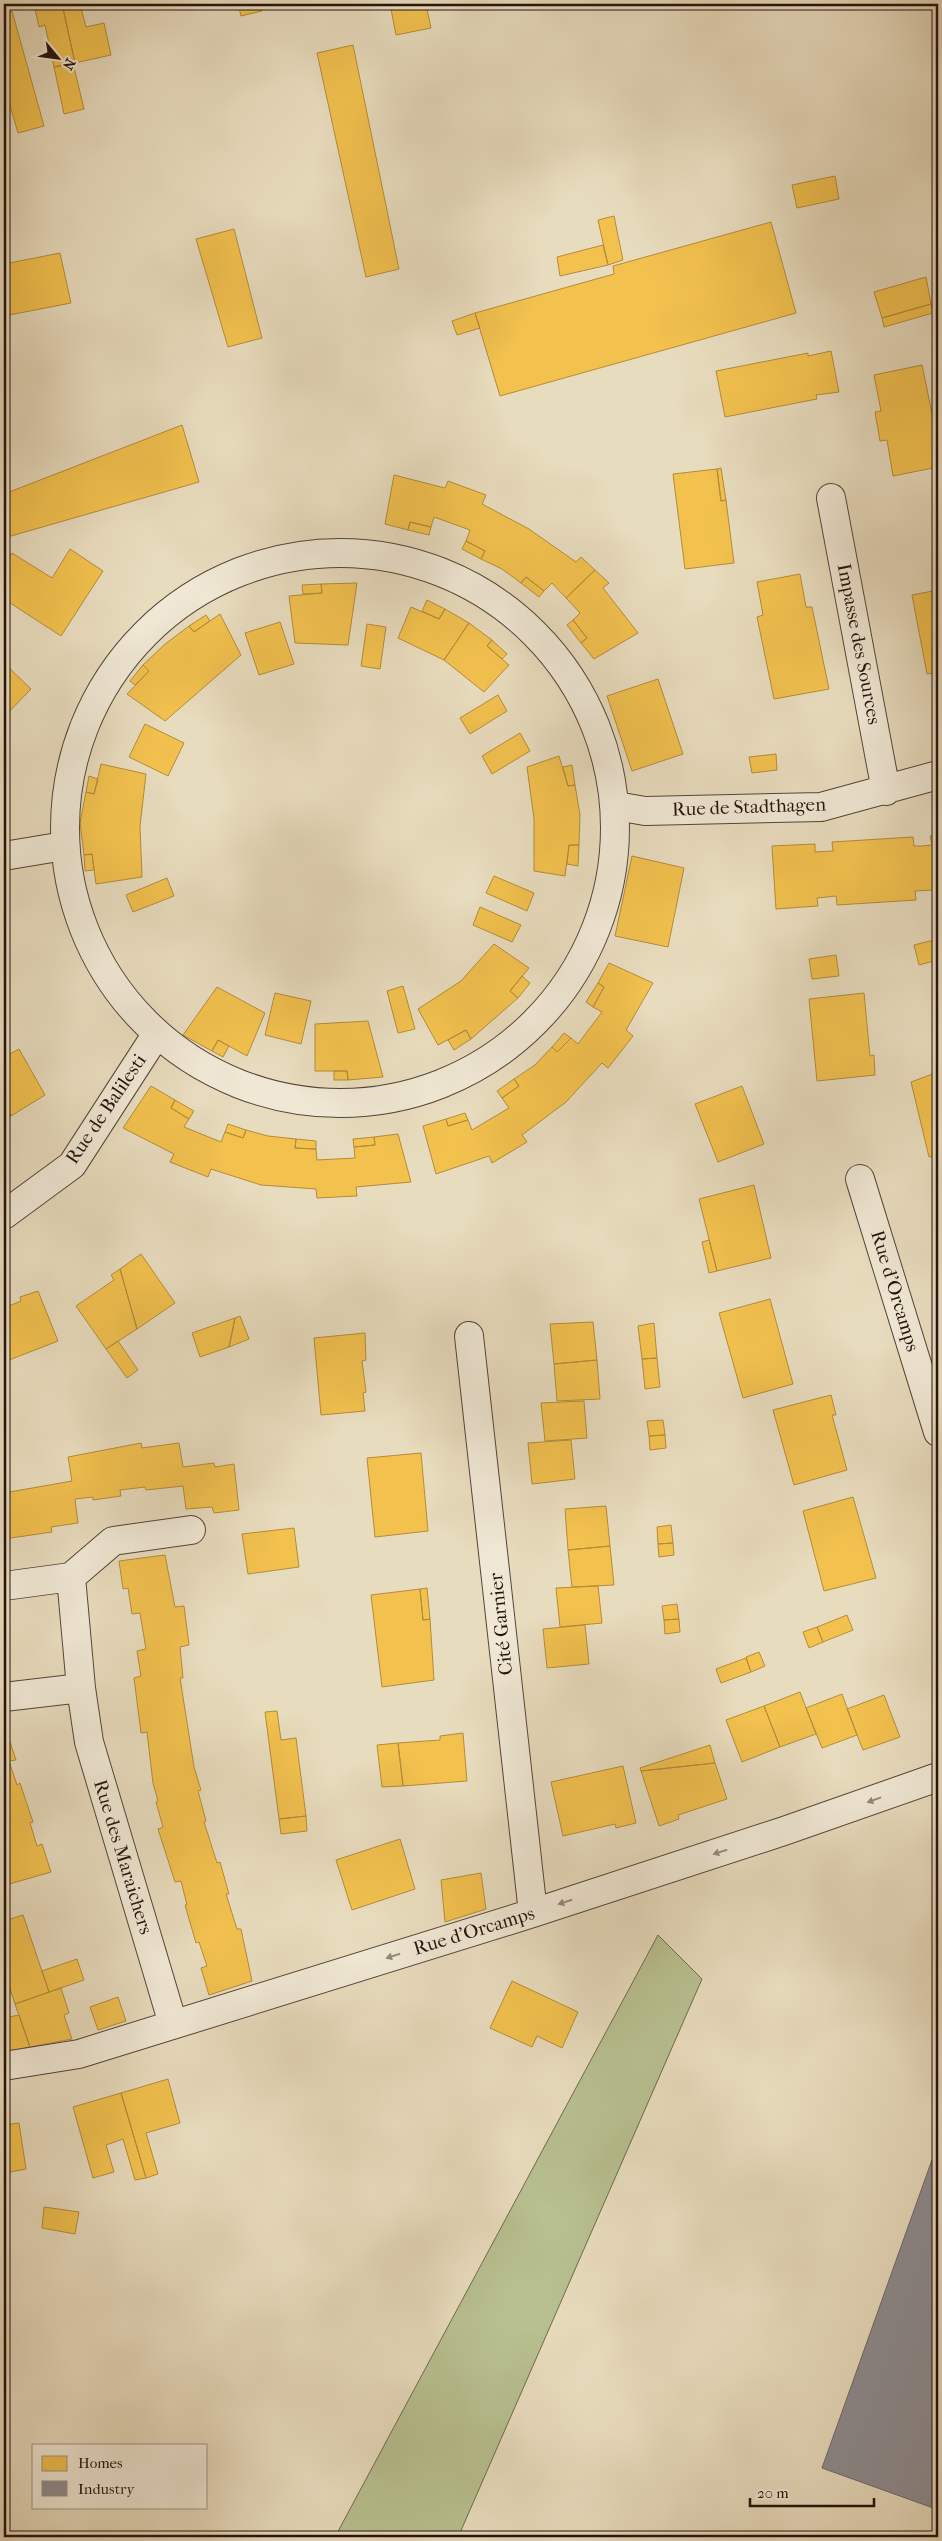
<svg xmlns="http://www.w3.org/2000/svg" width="942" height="2541" viewBox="0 0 942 2541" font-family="'IM FELL French Canon',serif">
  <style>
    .green { fill: #b8c090; stroke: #6e694e }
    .homes { fill: #f2c14e; stroke: #b48c3a }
    .industry { fill: #8d8d92; stroke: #6e686a }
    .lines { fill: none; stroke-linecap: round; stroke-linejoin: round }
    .minor-casing { stroke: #554438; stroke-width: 30 }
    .minor { stroke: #f0e8d5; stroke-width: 28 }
    .oneway { fill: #94887b }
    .labels { text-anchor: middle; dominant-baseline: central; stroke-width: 5; stroke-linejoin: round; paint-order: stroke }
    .street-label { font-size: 19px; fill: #24120c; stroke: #f0e8d5 }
  </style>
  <rect width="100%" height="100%" fill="#e8dcbe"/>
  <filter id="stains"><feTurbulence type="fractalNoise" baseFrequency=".004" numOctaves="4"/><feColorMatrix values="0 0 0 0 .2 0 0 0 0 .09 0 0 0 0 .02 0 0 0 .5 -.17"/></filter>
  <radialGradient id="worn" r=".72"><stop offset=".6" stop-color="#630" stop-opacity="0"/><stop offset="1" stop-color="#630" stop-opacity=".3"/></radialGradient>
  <path class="green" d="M 658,1935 L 702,1979 L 459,2535 L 463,2537 L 335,2537 Z"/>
  <path class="homes" d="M 34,4 L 62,4 L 75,63 L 54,67 L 45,25 L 39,27 Z
    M 62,4 L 80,4 L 86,27 L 104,23 L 111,55 L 75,63 Z
    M 238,4 L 260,4 L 262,11 L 241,16 Z
    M 390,4 L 426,4 L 431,28 L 396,35 Z
    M 426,4 L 448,4 L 427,8 Z
    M 12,11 L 44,126 L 18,133 L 9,102 L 4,104 L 4,13 Z
    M 353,45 L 399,269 L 366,277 L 317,53 Z
    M 73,63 L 84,109 L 64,114 L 54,67 Z
    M 835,176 L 839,199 L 797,208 L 792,185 Z
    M 614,216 L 623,260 L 608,265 L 598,220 Z
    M 771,222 L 796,313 L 500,396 L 475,313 L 614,274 L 613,266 Z
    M 234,229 L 262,338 L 228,347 L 196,239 Z
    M 603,245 L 608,265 L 560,276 L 557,257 Z
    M 60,253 L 71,303 L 4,316 L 4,264 Z
    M 926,277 L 931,304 L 882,318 L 874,292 Z
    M 931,304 L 933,313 L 884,327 L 882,318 Z
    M 475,313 L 480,328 L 457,335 L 452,321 Z
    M 831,351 L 839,392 L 816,395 L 817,399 L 725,417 L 716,371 L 808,353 L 808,356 Z
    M 922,365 L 938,442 L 938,467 L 893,476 L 887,440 L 880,441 L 875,412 L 881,411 L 874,375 Z
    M 182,425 L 199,482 L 4,538 L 4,494 Z
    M 721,468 L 726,500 L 721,501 L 717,469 Z
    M 717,469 L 721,501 L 726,500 L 734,563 L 685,569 L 673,474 Z
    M 394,475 L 445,488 L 448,481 L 486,495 L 482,504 L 529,529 L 576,562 L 581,557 L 595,570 L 566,598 L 552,583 L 544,591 L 526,577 L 521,583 L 502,569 L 481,559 L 485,551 L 466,541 L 470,530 L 434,517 L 431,527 L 410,522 L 408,530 L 385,524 Z
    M 410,522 L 431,527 L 429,535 L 408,530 Z
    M 466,541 L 485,551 L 481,559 L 462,549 Z
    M 70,549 L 103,571 L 61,636 L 4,599 L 4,566 L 12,553 L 52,578 Z
    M 595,570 L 609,583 L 603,588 L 638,633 L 594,659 L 581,643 L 587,638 L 573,620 L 580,613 L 566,598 Z
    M 800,574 L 806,607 L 812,607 L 829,689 L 774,699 L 757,617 L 763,615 L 757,582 Z
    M 526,577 L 544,591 L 539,597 L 521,583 Z
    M 357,583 L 348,645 L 295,643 L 289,596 L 322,593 L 321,584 Z
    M 321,584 L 322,593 L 303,594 L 302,585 Z
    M 938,590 L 938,672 L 927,674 L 912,595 Z
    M 427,600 L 445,609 L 439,619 L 422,611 Z
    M 411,607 L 439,619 L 445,609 L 469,623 L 444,660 L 398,638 Z
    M 220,614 L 241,655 L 165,721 L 127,694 L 149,671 L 143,665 L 164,645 L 189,626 L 194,632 Z
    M 206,615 L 210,621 L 194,632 L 189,626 Z
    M 573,620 L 587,638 L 581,643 L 567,625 Z
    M 280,622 L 294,664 L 259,675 L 245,633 Z
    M 469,623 L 492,640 L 487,646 L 509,665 L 484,692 L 444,660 Z
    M 367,624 L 386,627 L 380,669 L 361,666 Z
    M 492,640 L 507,654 L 502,659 L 487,646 Z
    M 4,663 L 31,689 L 4,717 Z
    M 143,665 L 149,671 L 135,685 L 130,681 Z
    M 658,679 L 683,754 L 632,771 L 607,696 Z
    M 498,695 L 507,711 L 470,734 L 460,718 Z
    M 145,724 L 184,743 L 168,776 L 129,757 Z
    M 520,733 L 530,751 L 492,774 L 482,756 Z
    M 776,754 L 777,770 L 752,773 L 749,757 Z
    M 559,756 L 568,786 L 575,785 L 580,815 L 579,845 L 569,845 L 565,876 L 534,871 L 534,819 L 527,767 Z
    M 101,764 L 146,774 L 140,826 L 142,877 L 96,884 L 92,854 L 84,855 L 80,823 L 86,792 L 94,794 Z
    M 572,765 L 575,785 L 568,786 L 563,767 Z
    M 89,776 L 98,779 L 94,794 L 86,792 Z
    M 938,835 L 938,899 L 935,899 L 934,890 L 915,891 L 916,900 L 837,905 L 836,896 L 817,898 L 818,906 L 776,909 L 772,846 L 815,844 L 815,852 L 833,851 L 832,842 L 913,837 L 914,846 L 922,846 L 932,845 L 930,836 Z
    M 569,845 L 579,845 L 578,866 L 567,864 Z
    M 92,854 L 94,870 L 85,871 L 84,855 Z
    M 632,856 L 684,868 L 668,947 L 615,936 Z
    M 494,876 L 534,893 L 527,911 L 486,893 Z
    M 167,878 L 174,896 L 133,912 L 126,895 Z
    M 480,907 L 521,925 L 512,942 L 473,925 Z
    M 938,939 L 938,960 L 919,965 L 914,945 Z
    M 494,944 L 529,968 L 510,991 L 518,998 L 471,1039 L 466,1030 L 438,1045 L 418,1009 L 461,981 Z
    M 836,955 L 839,976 L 812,979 L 809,959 Z
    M 609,963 L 653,983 L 626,1030 L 633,1036 L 608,1068 L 602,1063 L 566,1102 L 522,1135 L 527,1142 L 492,1163 L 489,1156 L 436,1174 L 423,1126 L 446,1119 L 448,1126 L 468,1120 L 472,1130 L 509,1108 L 502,1098 L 519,1086 L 514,1079 L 535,1065 L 552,1047 L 557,1052 L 571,1038 L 578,1044 L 602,1012 L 593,1007 L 604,987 L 598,983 Z
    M 522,976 L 530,983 L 518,998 L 510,991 Z
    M 598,983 L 604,987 L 593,1007 L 586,1002 Z
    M 403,986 L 415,1029 L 398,1033 L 387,991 Z
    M 217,987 L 265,1013 L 247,1056 L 218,1040 L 212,1051 L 183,1035 Z
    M 275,993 L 311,1001 L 301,1044 L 265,1035 Z
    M 864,993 L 870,1056 L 874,1055 L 875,1075 L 817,1081 L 809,999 Z
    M 368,1021 L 383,1077 L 348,1080 L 347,1071 L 315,1071 L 315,1024 Z
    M 466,1030 L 471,1039 L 454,1050 L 448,1040 Z
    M 564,1033 L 571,1038 L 557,1052 L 552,1047 Z
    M 218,1040 L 229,1046 L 223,1057 L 212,1051 Z
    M 19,1049 L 45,1095 L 11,1116 L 8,1110 L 4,1113 L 4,1057 Z
    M 334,1071 L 347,1071 L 348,1080 L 334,1080 Z
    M 938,1072 L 938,1155 L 929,1157 L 911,1082 Z
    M 514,1079 L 519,1086 L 502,1098 L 497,1091 Z
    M 151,1086 L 175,1100 L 171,1108 L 189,1119 L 184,1127 L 221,1142 L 225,1132 L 243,1138 L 246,1130 L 268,1136 L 296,1139 L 295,1148 L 316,1149 L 317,1160 L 355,1158 L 354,1147 L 375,1145 L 374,1137 L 398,1134 L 411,1182 L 356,1187 L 357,1196 L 317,1198 L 316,1189 L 261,1185 L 211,1169 L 208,1177 L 170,1162 L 174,1154 L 123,1128 Z
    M 742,1086 L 764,1144 L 718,1162 L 695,1104 Z
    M 175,1100 L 194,1111 L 189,1119 L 171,1108 Z
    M 8,1110 L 11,1116 L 4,1120 L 4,1113 Z
    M 465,1113 L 468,1120 L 448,1126 L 446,1119 Z
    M 228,1124 L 246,1130 L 243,1138 L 225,1132 Z
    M 374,1137 L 375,1145 L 354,1147 L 353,1139 Z
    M 296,1139 L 316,1141 L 316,1149 L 295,1148 Z
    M 754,1185 L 771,1258 L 717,1271 L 699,1199 Z
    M 709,1240 L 717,1271 L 709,1273 L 702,1242 Z
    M 141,1254 L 175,1303 L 137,1329 L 120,1269 Z
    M 120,1269 L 137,1329 L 106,1349 L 76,1306 L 114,1280 L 111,1275 Z
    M 38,1291 L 58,1341 L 4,1362 L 4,1308 L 21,1301 L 20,1297 Z
    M 770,1299 L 793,1384 L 743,1398 L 719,1313 Z
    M 240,1316 L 249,1339 L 229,1347 L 235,1318 Z
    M 235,1318 L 229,1347 L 200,1357 L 192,1333 Z
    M 593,1322 L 597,1360 L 554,1364 L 550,1324 Z
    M 654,1323 L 657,1358 L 642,1359 L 638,1326 Z
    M 365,1333 L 366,1360 L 362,1361 L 366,1392 L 363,1393 L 365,1411 L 321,1415 L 314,1338 Z
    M 118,1341 L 138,1370 L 127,1378 L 106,1349 Z
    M 657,1358 L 660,1387 L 645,1389 L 642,1359 Z
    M 597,1360 L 600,1399 L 557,1401 L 554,1364 Z
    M 831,1395 L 836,1415 L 832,1415 L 847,1470 L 794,1485 L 773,1410 Z
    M 584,1401 L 587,1438 L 545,1441 L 541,1403 Z
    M 663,1420 L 665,1435 L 649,1436 L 647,1421 Z
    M 665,1435 L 666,1448 L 650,1450 L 649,1436 Z
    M 571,1440 L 575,1479 L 532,1484 L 528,1443 Z
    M 141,1443 L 142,1448 L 179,1443 L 183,1467 L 214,1463 L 215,1467 L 234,1464 L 239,1510 L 214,1513 L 212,1507 L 186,1509 L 183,1486 L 146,1490 L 145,1487 L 120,1490 L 121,1496 L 93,1500 L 93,1497 L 75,1499 L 78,1523 L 51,1527 L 52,1532 L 4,1539 L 4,1493 L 72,1481 L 68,1457 Z
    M 421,1453 L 428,1531 L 375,1537 L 367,1458 Z
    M 853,1497 L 876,1578 L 824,1591 L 803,1511 Z
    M 606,1506 L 610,1546 L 568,1550 L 565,1509 Z
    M 671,1525 L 673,1543 L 658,1544 L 657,1527 Z
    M 294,1528 L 299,1567 L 248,1574 L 242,1534 Z
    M 673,1543 L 674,1555 L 659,1557 L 658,1544 Z
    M 610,1546 L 614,1585 L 572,1587 L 568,1550 Z
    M 165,1555 L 175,1607 L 184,1606 L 189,1645 L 180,1647 L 183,1678 L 180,1678 L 194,1767 L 201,1790 L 198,1791 L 206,1821 L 204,1822 L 217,1863 L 220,1862 L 229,1894 L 226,1894 L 237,1929 L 241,1929 L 252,1981 L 209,1995 L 201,1968 L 207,1966 L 199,1942 L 196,1943 L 185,1905 L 187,1905 L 181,1881 L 175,1882 L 158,1829 L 163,1827 L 156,1802 L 158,1801 L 153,1783 L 147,1732 L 141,1733 L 134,1678 L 141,1676 L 137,1651 L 146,1649 L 140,1613 L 132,1614 L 128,1588 L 123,1589 L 119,1561 Z
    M 598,1586 L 602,1623 L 560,1627 L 556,1588 Z
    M 427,1588 L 430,1619 L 423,1620 L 420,1589 Z
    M 420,1589 L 423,1620 L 430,1619 L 434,1680 L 382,1687 L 371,1595 Z
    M 677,1604 L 679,1619 L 664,1620 L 662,1606 Z
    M 847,1615 L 853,1630 L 823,1642 L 817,1627 Z
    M 679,1619 L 680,1632 L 665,1634 L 664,1620 Z
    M 585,1625 L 589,1664 L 547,1668 L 543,1629 Z
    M 817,1627 L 823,1642 L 809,1648 L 803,1632 Z
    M 759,1652 L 765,1666 L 751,1672 L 746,1657 Z
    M 746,1658 L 751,1672 L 721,1683 L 716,1669 Z
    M 800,1692 L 816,1734 L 780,1747 L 764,1706 Z
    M 842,1694 L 857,1735 L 822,1748 L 806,1708 Z
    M 884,1695 L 900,1737 L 863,1750 L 847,1709 Z
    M 764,1706 L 780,1747 L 742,1762 L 726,1720 Z
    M 277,1711 L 281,1740 L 296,1738 L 306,1816 L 279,1819 L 265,1712 Z
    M 7,1733 L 16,1760 L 9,1761 L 17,1785 L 20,1783 L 33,1822 L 30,1823 L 37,1846 L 42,1844 L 51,1872 L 6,1885 L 4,1875 L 4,1734 Z
    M 463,1733 L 467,1781 L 403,1786 L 398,1743 L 440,1740 L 440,1736 Z
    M 398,1743 L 403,1786 L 382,1787 L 377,1745 Z
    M 710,1745 L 715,1763 L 641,1771 L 640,1768 Z
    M 715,1763 L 727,1799 L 678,1815 L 679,1819 L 659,1826 L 641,1771 Z
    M 623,1766 L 636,1823 L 616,1828 L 615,1824 L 563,1836 L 551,1782 Z
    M 306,1816 L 307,1831 L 281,1834 L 279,1819 Z
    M 400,1839 L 415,1889 L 352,1910 L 336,1860 Z
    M 481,1873 L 486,1909 L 445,1922 L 441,1880 Z
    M 23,1915 L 49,1992 L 15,2004 L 4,1971 L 4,1921 Z
    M 77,1959 L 84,1980 L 49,1992 L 42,1971 Z
    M 512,1981 L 578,2012 L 562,2048 L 537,2036 L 532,2047 L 490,2028 Z
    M 61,1988 L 69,2013 L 64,2015 L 72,2039 L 30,2047 L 15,2004 Z
    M 118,1997 L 126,2021 L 98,2030 L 90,2007 Z
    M 19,2015 L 30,2047 L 4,2053 L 4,2018 Z
    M 168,2079 L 180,2123 L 146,2133 L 158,2174 L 146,2178 L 121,2093 Z
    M 121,2093 L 146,2178 L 135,2180 L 123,2139 L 106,2145 L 114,2172 L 93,2178 L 73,2107 Z
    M 19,2123 L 26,2169 L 5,2173 L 9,2191 L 4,2191 L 4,2125 Z
    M 44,2207 L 79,2212 L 75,2234 L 42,2228 Z"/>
  <path class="industry" d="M 938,2143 L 938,2505 L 936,2509 L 822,2468 Z"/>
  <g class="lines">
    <g class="minor-casing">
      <path id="minor" d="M 831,498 L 886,791
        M65 828a275 275 0 1 1 550 0a275 275 0 1 1-550 0Z
        M 616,806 L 645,811 L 821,807 L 938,775
        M 4,856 L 64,846
        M 860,1179 L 938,1432
        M 4,1215 L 72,1165 L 156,1035
        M 469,1336 L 533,1913
        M 71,1577 L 81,1688
        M 4,1586 L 71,1577 L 113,1541 L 191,1530
        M 4,1697 L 81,1688 L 89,1742 L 173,2024
        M 4,2066 L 79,2054 L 533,1913 L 784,1831 L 938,1777"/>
    </g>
    <use href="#minor" class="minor"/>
  </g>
  <defs><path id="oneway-solid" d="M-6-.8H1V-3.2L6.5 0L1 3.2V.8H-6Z" transform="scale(1.25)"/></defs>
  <g class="oneway">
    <use href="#oneway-solid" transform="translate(874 1800) rotate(160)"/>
    <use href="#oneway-solid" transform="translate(720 1852) rotate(162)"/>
    <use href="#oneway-solid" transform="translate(565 1902) rotate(162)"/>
    <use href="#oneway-solid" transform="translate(393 1956) rotate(163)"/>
  </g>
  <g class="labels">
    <g class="street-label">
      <text transform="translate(859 644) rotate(79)">Impasse des Sources</text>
      <text transform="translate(749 807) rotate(-2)">Rue de Stadthagen</text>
      <text transform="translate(106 1109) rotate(-56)">Rue de Balilesti</text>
      <text transform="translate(895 1291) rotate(73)">Rue d'Orcamps</text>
      <text transform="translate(501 1624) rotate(-96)">Cité Garnier</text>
      <text transform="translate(123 1857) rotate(73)">Rue des Maraichers</text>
      <text transform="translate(474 1931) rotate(-17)">Rue d'Orcamps</text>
    </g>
  </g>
  <rect width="942" height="2541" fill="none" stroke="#e8dcbe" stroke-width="20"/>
  <rect x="5" y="5" width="932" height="2531" fill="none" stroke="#24120c" stroke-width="2.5"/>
  <rect x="10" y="10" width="922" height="2521" fill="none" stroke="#24120c"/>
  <rect x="32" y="2444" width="175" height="65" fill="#f0e8d5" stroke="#9e9285"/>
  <rect x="42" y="2456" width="25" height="15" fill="#f2c14e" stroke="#9e9285"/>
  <text x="78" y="2468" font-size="15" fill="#24120c">Homes</text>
  <rect x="42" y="2481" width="25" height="15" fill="#8d8d92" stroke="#9e9285"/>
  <text x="78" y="2494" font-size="15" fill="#24120c">Industry</text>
  <g transform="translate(58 58) rotate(119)" stroke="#f0e8d5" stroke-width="4" paint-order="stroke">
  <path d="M0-4L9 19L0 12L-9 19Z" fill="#24120c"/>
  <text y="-8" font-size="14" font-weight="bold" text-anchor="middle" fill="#24120c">N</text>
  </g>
  <path d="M750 2498v8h124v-8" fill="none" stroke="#24120c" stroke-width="2.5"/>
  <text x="757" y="2498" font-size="15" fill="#24120c" stroke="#f0e8d5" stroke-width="4" paint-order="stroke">20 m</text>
  <rect width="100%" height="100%" filter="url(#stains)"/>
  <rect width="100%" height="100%" fill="url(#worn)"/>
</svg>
